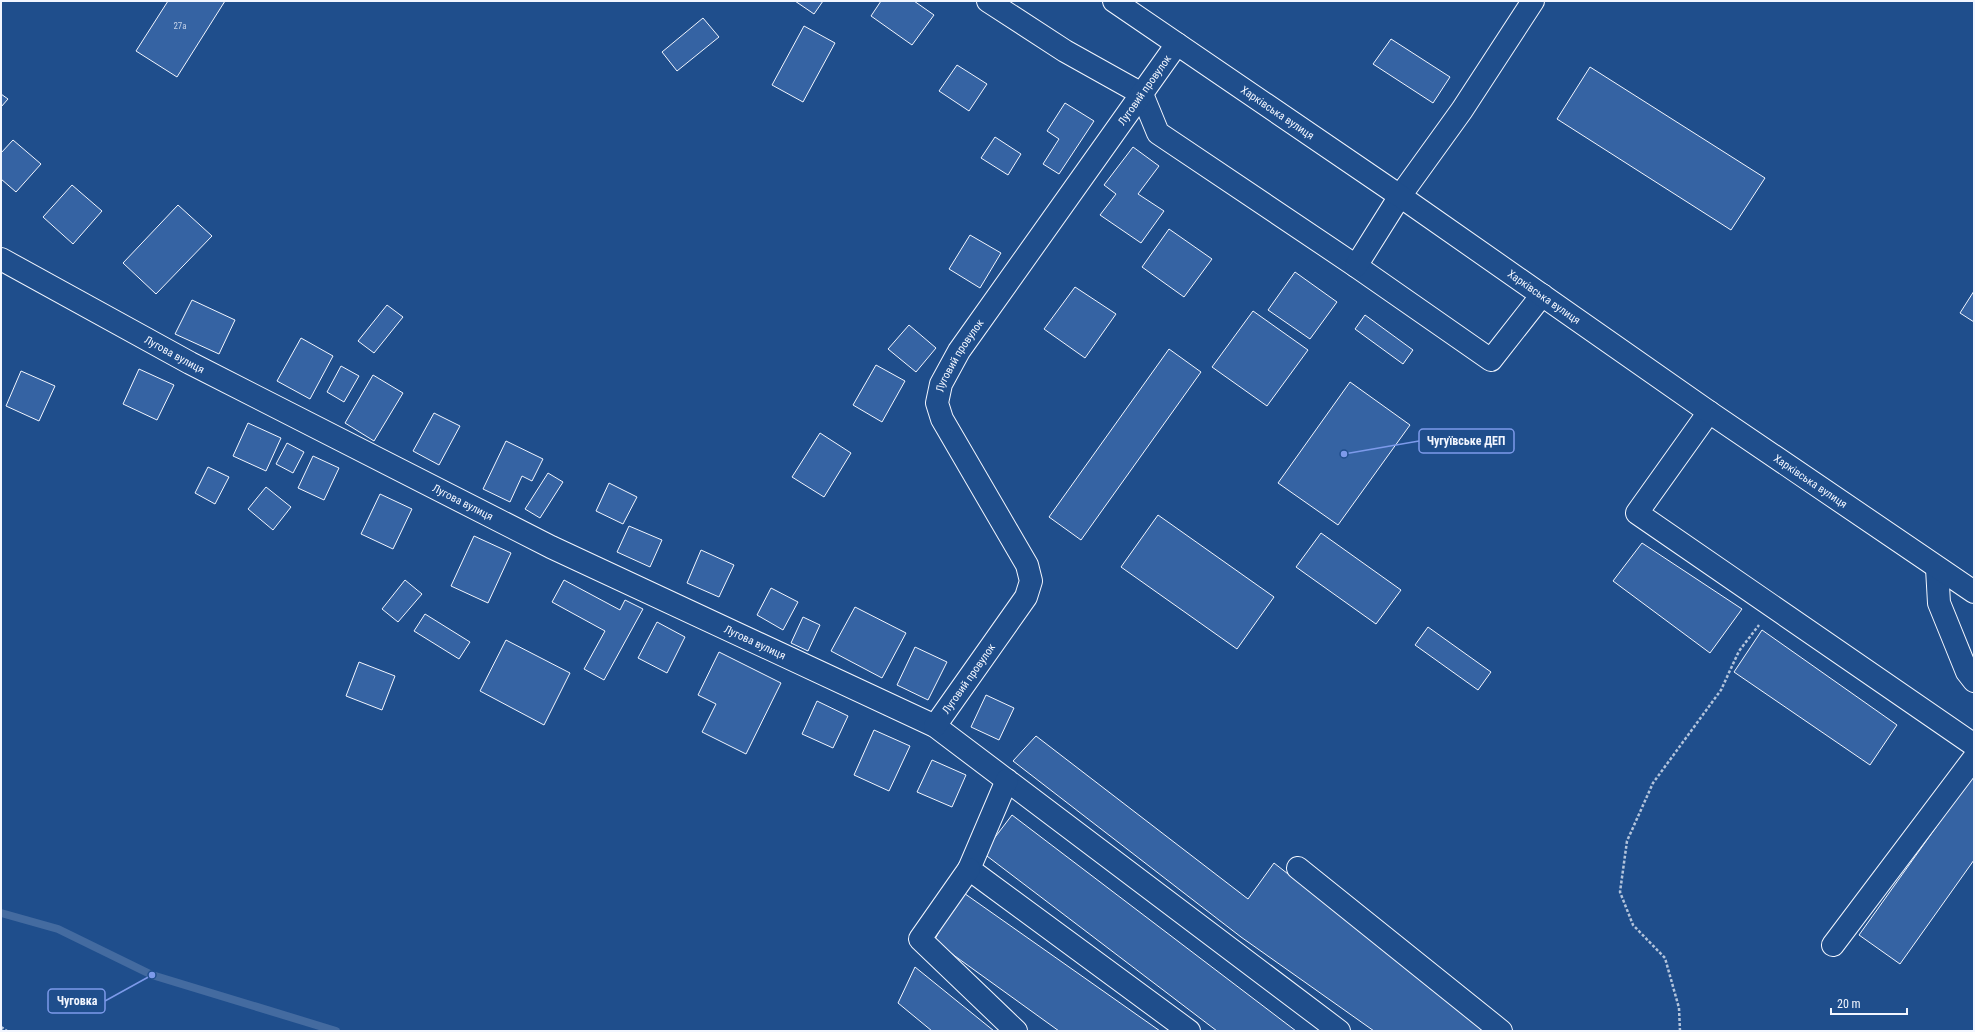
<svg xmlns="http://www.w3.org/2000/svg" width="1975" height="1032" viewBox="0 0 1975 1032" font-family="'Roboto Condensed',sans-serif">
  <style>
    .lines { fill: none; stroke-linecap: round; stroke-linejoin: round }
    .stream { stroke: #446ba0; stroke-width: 8 }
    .building { fill: #3563a3; stroke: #f2f6ff }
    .minor-casing { stroke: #f2f6ff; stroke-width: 24 }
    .highway-casing { stroke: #f2f6ff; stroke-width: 24 }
    .path { stroke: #b3c4dc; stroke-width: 2.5; stroke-dasharray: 3 2; stroke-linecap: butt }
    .minor { stroke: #1f4e8c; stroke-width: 22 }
    .highway { stroke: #1f4e8c; stroke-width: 22 }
    .labels { text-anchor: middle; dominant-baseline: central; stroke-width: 3; stroke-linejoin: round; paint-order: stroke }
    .number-label { font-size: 9px; fill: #c3d1e8 }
    .street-label { font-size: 11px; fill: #f2f6ff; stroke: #1f4e8c }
    .leader { fill: none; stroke: #7d9aea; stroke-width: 1.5 }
    .callout-dot { fill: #7d9aea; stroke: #1f4e8c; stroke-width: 1.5 }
    .callout { fill: #1f4e8c; stroke: #7d9aea; stroke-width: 1.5 }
    .callout-label { font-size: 12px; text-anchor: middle; font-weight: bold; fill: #f2f6ff }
  </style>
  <rect width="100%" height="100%" fill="#1f4e8c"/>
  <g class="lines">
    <path class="stream" d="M 1,913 L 58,929 L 152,975 L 336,1031"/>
  </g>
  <path class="building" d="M 168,1 L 225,1 L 177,77 L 136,51 Z
    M 795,1 L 823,1 L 814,14 Z
    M 881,1 L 914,1 L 934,15 L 912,45 L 871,16 Z
    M 703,18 L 719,37 L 677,71 L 662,52 Z
    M 804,26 L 835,43 L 803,102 L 772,85 Z
    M 1391,39 L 1450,77 L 1433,103 L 1373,64 Z
    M 957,65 L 987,84 L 969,111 L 939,91 Z
    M 1590,67 L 1765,178 L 1731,230 L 1557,119 Z
    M 1,94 L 8,99 L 1,107 Z
    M 1065,103 L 1094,121 L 1059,174 L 1043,164 L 1059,139 L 1047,131 Z
    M 995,137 L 1021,154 L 1008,175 L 981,158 Z
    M 13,140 L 41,164 L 16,192 L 1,179 L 1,153 Z
    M 1133,147 L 1159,166 L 1138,194 L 1164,211 L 1141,243 L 1100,215 L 1116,194 L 1104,185 Z
    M 72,185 L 102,211 L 73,244 L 43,217 Z
    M 178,205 L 212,236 L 156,294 L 123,263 Z
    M 1169,229 L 1212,259 L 1184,297 L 1142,267 Z
    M 970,235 L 1001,253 L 980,288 L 949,269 Z
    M 1295,272 L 1337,302 L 1310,339 L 1268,310 Z
    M 1075,287 L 1116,314 L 1085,358 L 1044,329 Z
    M 1974,291 L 1974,322 L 1960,313 Z
    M 192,300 L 235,320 L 219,354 L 175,334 Z
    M 387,305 L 403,317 L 374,353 L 358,341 Z
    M 1253,311 L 1308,350 L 1267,406 L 1212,367 Z
    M 1365,315 L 1413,350 L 1403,364 L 1355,329 Z
    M 909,325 L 936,348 L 916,372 L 888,349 Z
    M 301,338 L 333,356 L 310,399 L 277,381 Z
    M 1169,349 L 1201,372 L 1081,540 L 1049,517 Z
    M 876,365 L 905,381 L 882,422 L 853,405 Z
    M 341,366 L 359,376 L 344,402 L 327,392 Z
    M 139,369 L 174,385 L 157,420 L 123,404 Z
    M 21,371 L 55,386 L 39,421 L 6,406 Z
    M 373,375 L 403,393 L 374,441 L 345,423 Z
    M 1350,382 L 1410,425 L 1338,525 L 1278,483 Z
    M 434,413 L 460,426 L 439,465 L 413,451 Z
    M 248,423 L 281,438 L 266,471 L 233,456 Z
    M 820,433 L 851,453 L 824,497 L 792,477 Z
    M 506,441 L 543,459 L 532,481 L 522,476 L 510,502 L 483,489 Z
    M 287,443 L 304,452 L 293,473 L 276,464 Z
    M 313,456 L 339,468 L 324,500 L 298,488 Z
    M 208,467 L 229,477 L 215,504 L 195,493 Z
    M 548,473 L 563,482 L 540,518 L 525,509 Z
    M 609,483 L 637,497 L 623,524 L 596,511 Z
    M 266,487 L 291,507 L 273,530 L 248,509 Z
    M 380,494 L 412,509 L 393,549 L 361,534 Z
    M 1158,515 L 1274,597 L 1237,649 L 1121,567 Z
    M 629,526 L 662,540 L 650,567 L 617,552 Z
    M 1321,533 L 1401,590 L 1376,624 L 1296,567 Z
    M 474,536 L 511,553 L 488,603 L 451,586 Z
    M 1642,543 L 1742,609 L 1710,653 L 1613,581 Z
    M 701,550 L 734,565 L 719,597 L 687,583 Z
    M 405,580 L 422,594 L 398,622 L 382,609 Z
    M 564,580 L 620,610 L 625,600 L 643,609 L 604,680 L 584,669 L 605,631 L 552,602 Z
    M 771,588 L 798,602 L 783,630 L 757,615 Z
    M 855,607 L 906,633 L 882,678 L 831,651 Z
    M 425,614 L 470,642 L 459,659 L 414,631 Z
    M 803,617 L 820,625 L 808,651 L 791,643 Z
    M 657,622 L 685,637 L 667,673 L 638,658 Z
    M 1428,627 L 1491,672 L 1478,690 L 1415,645 Z
    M 1762,630 L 1897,725 L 1870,765 L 1734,672 Z
    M 506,640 L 570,673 L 544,725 L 480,691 Z
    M 915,647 L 947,662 L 928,700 L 897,685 Z
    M 719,652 L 781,683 L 746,754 L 702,732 L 716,704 L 698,695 Z
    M 359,662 L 395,676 L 382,710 L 346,696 Z
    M 986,695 L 1014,708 L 999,740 L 971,727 Z
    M 817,701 L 848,716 L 833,748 L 802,734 Z
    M 874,730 L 910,746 L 889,791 L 854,775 Z
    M 1036,736 L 1248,899 L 1274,863 L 1489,1031 L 1374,1031 L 1241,937 L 1013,761 Z
    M 932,760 L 966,775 L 952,807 L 917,792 Z
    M 1974,774 L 1974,860 L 1900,964 L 1859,935 Z
    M 1012,815 L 1296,1031 L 1217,1031 L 983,853 Z
    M 961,891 L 1160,1031 L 1059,1031 L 934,941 Z
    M 915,967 L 994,1031 L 932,1031 L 898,1003 Z"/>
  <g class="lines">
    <g class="minor-casing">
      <g id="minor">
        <path d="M 988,1 L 1065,51 L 1142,94 L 1158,133 L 1356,266 L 1491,360 L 1542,295"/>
        <path id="s1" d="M 1,259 L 190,363 L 551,547 L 935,726 L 1339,1031"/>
        <path d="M 1356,266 L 1400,196 L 1462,110 L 1533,1"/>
        <path d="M 1709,412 L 1637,513 L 1974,745"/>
        <path d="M 1937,568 L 1939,603 L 1967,672 L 1974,681"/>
        <path id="s2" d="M 935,726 L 1026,597 L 1031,581 L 1027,565 L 942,419 L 937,403 L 941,384 L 959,351 L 1177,44"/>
        <path d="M 1007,780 L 969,869 L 1189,1031"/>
        <path d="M 1298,868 L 1501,1031"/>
        <path d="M 969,869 L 920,939 L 1016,1031"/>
        <path d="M 1833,945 L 1974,758"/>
      </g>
    </g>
    <g class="highway-casing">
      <g id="highway">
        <path id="s3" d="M 1114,1 L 1400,196 L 1709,412 L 1974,592"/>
      </g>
    </g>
    <path class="path" d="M 1,1027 L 7,1031
      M 1680,1031 L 1679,1008 L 1665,958 L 1633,925 L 1620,892 L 1627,841 L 1653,783 L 1721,690 L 1739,651 L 1759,625"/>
    <use href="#minor" class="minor"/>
    <use href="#highway" class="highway"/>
  </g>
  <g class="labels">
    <g class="number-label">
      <text x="180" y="26">27а</text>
    </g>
    <g class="street-label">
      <text stroke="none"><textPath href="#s2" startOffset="754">Луговий провулок</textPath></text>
      <text stroke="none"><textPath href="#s3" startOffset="198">Харківська вулиця</textPath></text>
      <text stroke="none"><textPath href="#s3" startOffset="522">Харківська вулиця</textPath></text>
      <text stroke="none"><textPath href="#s1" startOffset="198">Лугова вулиця</textPath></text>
      <text stroke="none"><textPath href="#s2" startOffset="430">Луговий провулок</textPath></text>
      <text stroke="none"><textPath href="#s3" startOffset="846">Харківська вулиця</textPath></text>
      <text stroke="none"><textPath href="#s1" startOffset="522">Лугова вулиця</textPath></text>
      <text stroke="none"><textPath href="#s1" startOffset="846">Лугова вулиця</textPath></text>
      <text stroke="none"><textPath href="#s2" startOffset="58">Луговий провулок</textPath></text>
    </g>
  </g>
  <path class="leader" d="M1344 454L1419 441M152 975L105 1001"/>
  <g class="callout-dot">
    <circle cx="1344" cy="454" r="4"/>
    <circle cx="152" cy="975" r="4"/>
  </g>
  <g class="callout">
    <rect x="1419" y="429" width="95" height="24" rx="4"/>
    <rect x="48" y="989" width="57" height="24" rx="4"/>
  </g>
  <g class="callout-label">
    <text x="1466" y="445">Чугуївське ДЕП</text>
    <text x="77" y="1005">Чуговка</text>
  </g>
  <rect width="1975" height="1032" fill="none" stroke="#f2f6ff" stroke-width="4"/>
  <path d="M1831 1008v6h76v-6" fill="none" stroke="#f2f6ff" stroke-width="2"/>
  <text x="1837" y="1008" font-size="12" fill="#f2f6ff" stroke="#1f4e8c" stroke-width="3" paint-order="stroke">20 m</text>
</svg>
